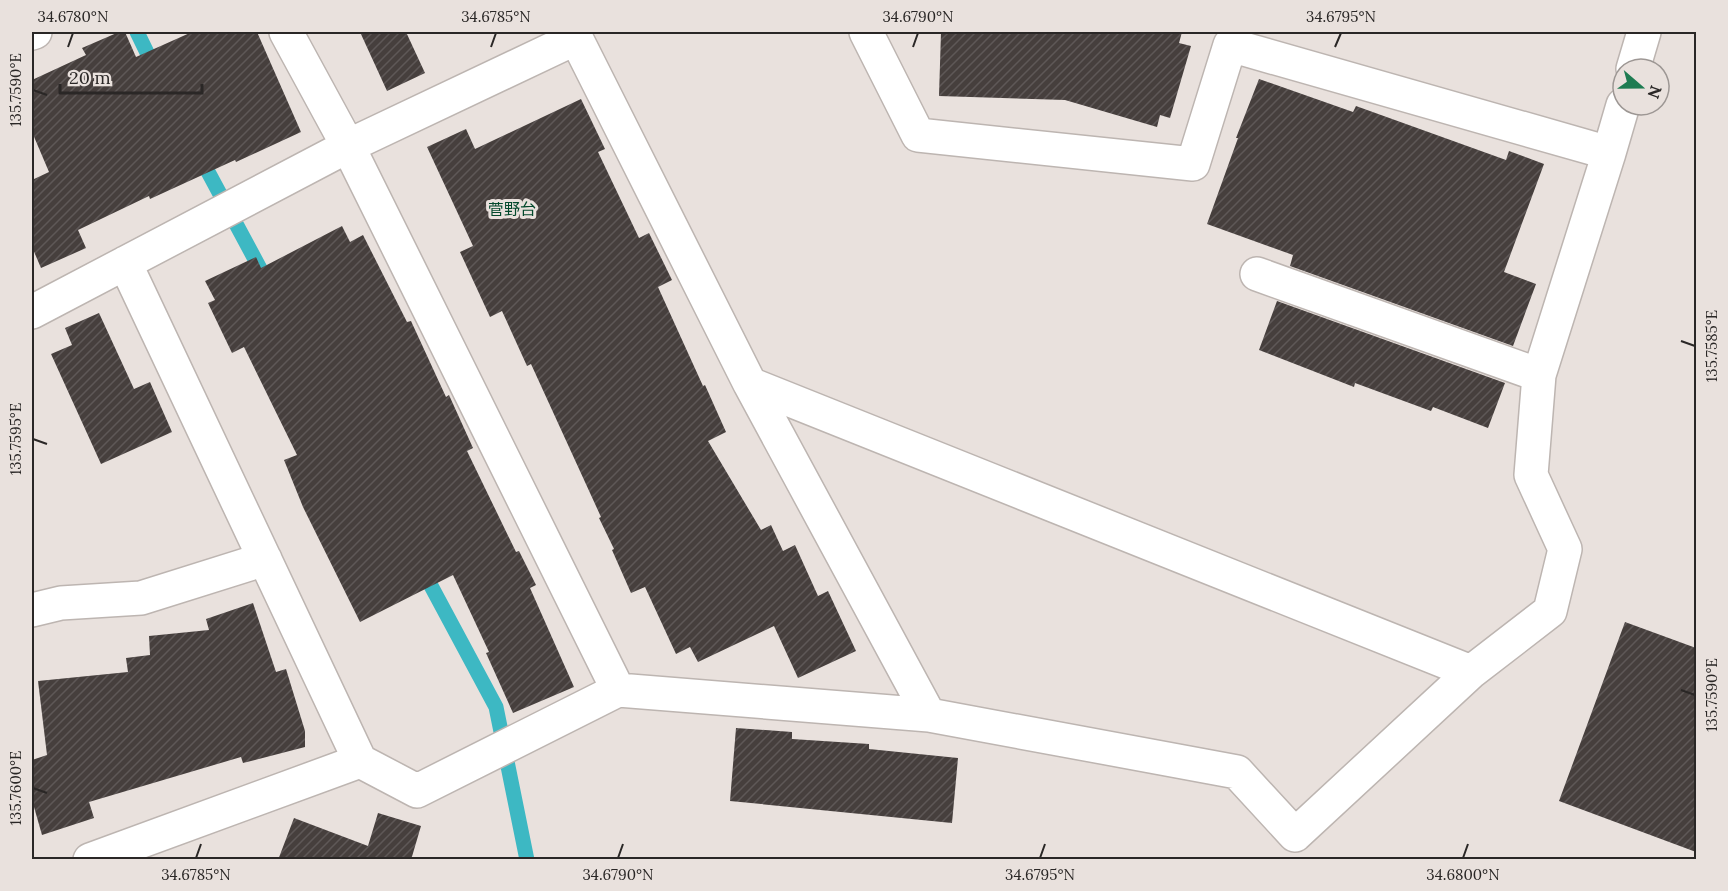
<svg xmlns="http://www.w3.org/2000/svg" width="1728" height="891" viewBox="0 0 1728 891" font-family="Lora,'Noto Sans JP',serif">
  <style>
    .lines { fill: none; stroke-linecap: round; stroke-linejoin: round }
    .stream { stroke: #3db8c3; stroke-width: 15 }
    .building { fill: url(#building-hatch) }
    .minor-casing { stroke: #bdb5b1; stroke-width: 36 }
    .minor { stroke: #fff; stroke-width: 33 }
    .ticks { fill: none; stroke: #2a2726; stroke-width: 2 }
    .labels { text-anchor: middle; dominant-baseline: central; stroke-width: 6; stroke-linejoin: round; paint-order: stroke }
    .neighbourhood-label { font-size: 16px; fill: #03482c; stroke: #e9e1dd }
    .neatline { fill: none; stroke: #2a2726; stroke-width: 2 }
    .ticks-label { font-size: 15px; text-anchor: middle; fill: #2a2726 }
  </style>
  <defs>
    <pattern id="building-hatch" width="6" height="6" patternUnits="userSpaceOnUse" patternTransform="scale(1.5)"><rect width="6" height="6" fill="#463f3d"/><path d="M-1 1l2-2M0 6l6-6M5 7l2-2" fill="none" stroke="#5e5857"/></pattern>
  </defs>
  <rect width="100%" height="100%" fill="#e9e1dd"/>
  <g class="lines">
    <path class="stream" d="M 137,32 L 155,69
      M 199,155 L 264,276
      M 422,569 L 496,707 L 527,860"/>
  </g>
  <path class="building" d="M 119,32 L 125,32 L 136,57 L 192,32 L 257,32 L 301,132 L 236,162 L 235,160 L 150,199 L 149,196 L 78,230 L 86,248 L 41,268 L 32,247 L 32,180 L 49,172 L 32,132 L 32,80 L 86,55 L 82,48 Z
    M 360,32 L 406,32 L 425,73 L 387,91 Z
    M 941,32 L 1182,32 L 1179,43 L 1191,46 L 1170,118 L 1160,115 L 1157,127 L 1065,100 L 939,96 Z
    M 1259,79 L 1353,112 L 1356,106 L 1506,160 L 1509,151 L 1544,164 L 1504,272 L 1536,284 L 1513,346 L 1290,266 L 1293,255 L 1207,224 L 1238,138 L 1236,138 Z
    M 581,99 L 605,149 L 598,152 L 639,238 L 649,233 L 672,280 L 658,287 L 703,386 L 705,385 L 726,432 L 708,441 L 761,530 L 771,525 L 783,551 L 795,545 L 818,596 L 828,591 L 856,651 L 798,678 L 774,626 L 698,662 L 690,647 L 676,654 L 645,587 L 631,593 L 612,550 L 614,549 L 599,518 L 601,517 L 531,364 L 527,366 L 502,311 L 490,317 L 460,252 L 473,246 L 427,147 L 466,129 L 475,149 Z
    M 342,226 L 350,242 L 363,235 L 407,322 L 411,321 L 446,397 L 449,395 L 473,448 L 467,451 L 516,552 L 519,551 L 536,585 L 530,588 L 574,687 L 513,713 L 486,653 L 489,652 L 453,575 L 360,622 L 303,507 L 284,460 L 297,455 L 244,347 L 232,353 L 208,303 L 215,300 L 205,281 L 256,257 L 261,268 Z
    M 1277,301 L 1505,383 L 1488,428 L 1433,407 L 1431,411 L 1355,383 L 1354,387 L 1259,350 Z
    M 99,313 L 134,389 L 150,382 L 172,432 L 101,464 L 51,354 L 72,345 L 65,328 Z
    M 253,603 L 276,672 L 286,669 L 305,731 L 305,747 L 243,763 L 241,757 L 89,802 L 94,818 L 42,835 L 32,800 L 32,760 L 47,755 L 38,681 L 128,672 L 126,658 L 150,655 L 149,636 L 209,630 L 206,619 Z
    M 1625,622 L 1696,648 L 1696,852 L 1559,801 Z
    M 736,728 L 792,732 L 792,739 L 869,744 L 869,749 L 958,758 L 952,823 L 730,801 Z
    M 378,813 L 421,826 L 411,860 L 278,860 L 294,818 L 368,846 Z"/>
  <g class="lines">
    <g class="minor-casing">
      <path id="minor" d="M 286,32 L 348,146 L 618,690
        M 573,32 L 750,384 L 929,715
        M 866,32 L 918,135 L 1193,164 L 1230,45 L 1609,153 L 1539,375 L 1531,475 L 1565,549 L 1550,611 L 1471,672
        M 32,33 L 35,32
        M 1633,69 L 1644,32
        M 1609,153 L 1623,105
        M 125,263 L 360,761
        M 1257,274 L 1539,375
        M 32,312 L 348,146 L 576,38
        M 32,610 L 61,603 L 141,598 L 265,559
        M 90,860 L 360,761 L 417,791 L 618,690 L 929,715 L 1237,772 L 1295,835 L 1471,672 L 750,384"/>
    </g>
    <use href="#minor" class="minor"/>
  </g>
  <path class="ticks" d="M 68,47 L 73,33M 491,47 L 496,33M 913,47 L 918,33M 1335,47 L 1341,33M 33,90 L 47,95M 1681,341 L 1695,346M 33,439 L 47,444M 1681,690 L 1695,695M 33,788 L 47,793M 196,858 L 201,844M 618,858 L 623,844M 1040,858 L 1045,844M 1463,858 L 1468,844"/>
  <g class="labels">
    <g class="neighbourhood-label">
      <text x="512" y="209">菅野台</text>
    </g>
  </g>
  <rect width="1728" height="891" fill="none" stroke="#e9e1dd" stroke-width="66"/>
  <g transform="translate(1641 87) rotate(110)"><circle r="28" fill="#e9e1dd" stroke="#9d9794" stroke-width="1.5"/>
  <path d="M0-4.5L10 22L0 15L-10 22Z" fill="#1e7c52"/>
  <text y="-9" font-size="16" font-weight="bold" text-anchor="middle" fill="#2a2726">N</text>
  </g>
  <path d="M60 84v9h142v-9" fill="none" stroke="#2a2726" stroke-width="3"/>
  <text x="69" y="84" font-size="18" fill="#2a2726" stroke="#e9e1dd" stroke-width="4.5" paint-order="stroke">20 m</text>
  <rect x="33" y="33" width="1662" height="825" class="neatline"/>
  <g class="ticks-label">
    <text x="73" y="22">34.6780°N</text>
    <text x="496" y="22">34.6785°N</text>
    <text x="918" y="22">34.6790°N</text>
    <text x="1341" y="22">34.6795°N</text>
    <text transform="translate(16 90) rotate(-90)" y="5">135.7590°E</text>
    <text transform="translate(1712 346) rotate(-90)" y="5">135.7585°E</text>
    <text transform="translate(16 439) rotate(-90)" y="5">135.7595°E</text>
    <text transform="translate(1712 695) rotate(-90)" y="5">135.7590°E</text>
    <text transform="translate(16 788) rotate(-90)" y="5">135.7600°E</text>
    <text x="196" y="880">34.6785°N</text>
    <text x="618" y="880">34.6790°N</text>
    <text x="1040" y="880">34.6795°N</text>
    <text x="1463" y="880">34.6800°N</text>
  </g>
</svg>
